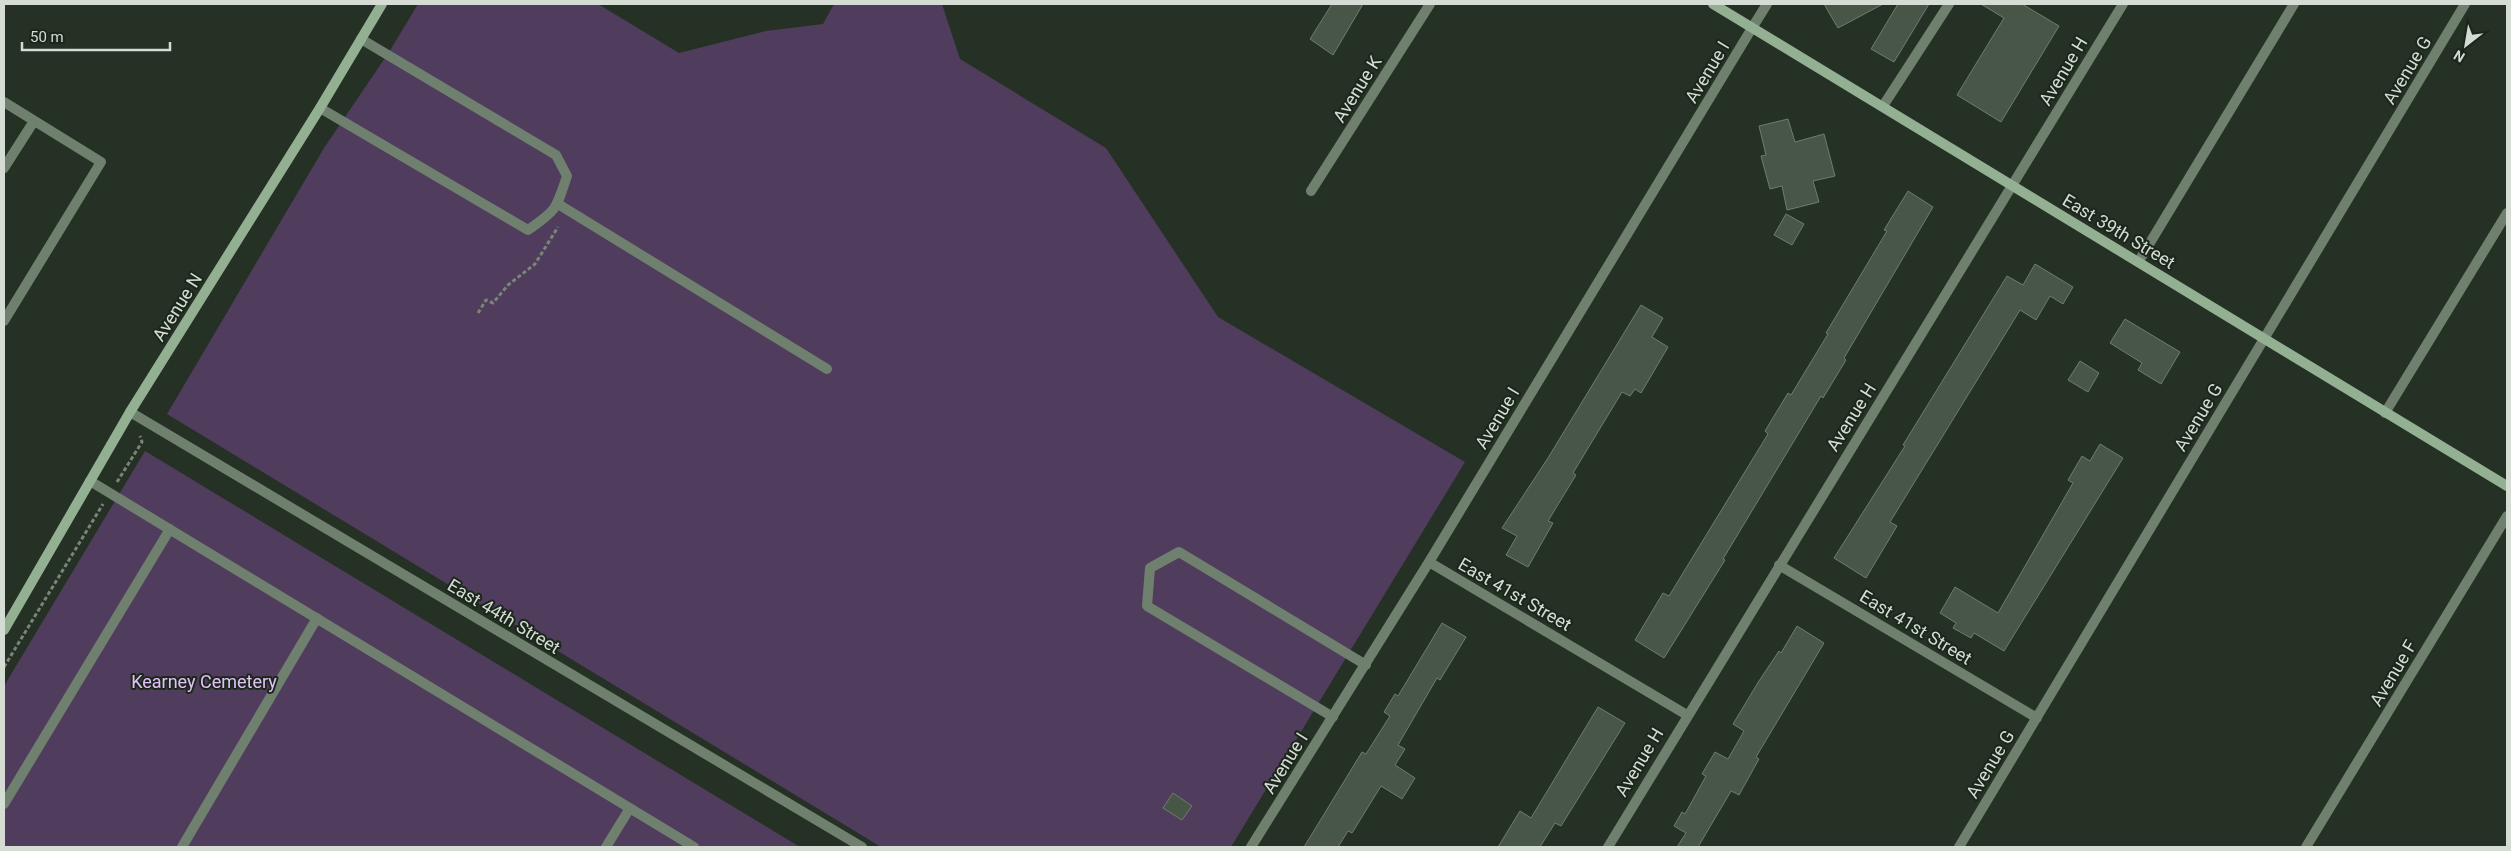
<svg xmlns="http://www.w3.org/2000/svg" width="2511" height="851" viewBox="0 0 2511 851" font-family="Roboto,sans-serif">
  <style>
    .green { fill: #503c5c }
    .building { fill: #485647; stroke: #6e7d6e }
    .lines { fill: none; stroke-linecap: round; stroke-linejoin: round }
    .path { stroke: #7a8479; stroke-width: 3; stroke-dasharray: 4 2.5; stroke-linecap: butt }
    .service { stroke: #6f806f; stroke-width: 10 }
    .minor { stroke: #6f806f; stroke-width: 10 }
    .tertiary { stroke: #6f806f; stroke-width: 10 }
    .secondary { stroke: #94b093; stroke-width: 10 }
    .labels { text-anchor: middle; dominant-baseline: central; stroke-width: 4; stroke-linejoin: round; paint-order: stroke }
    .street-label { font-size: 18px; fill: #d4dcd3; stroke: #1b271b }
    .park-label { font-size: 18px; fill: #e2c0f8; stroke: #1b271b }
  </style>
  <rect width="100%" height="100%" fill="#243124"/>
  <path class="green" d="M 418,4 L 598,4 L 679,53 L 766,31 L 823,24 L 834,4 L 942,4 L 960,59 L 1106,148 L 1218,317 L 1465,462 L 1231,847 L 881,847 L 167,414 L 324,148 L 389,52 Z
    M 145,451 L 800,847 L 4,847 L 4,686 Z"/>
  <path class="building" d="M 1332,4 L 1363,4 L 1333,55 L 1310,39 Z
    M 1824,4 L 1883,4 L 1838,28 Z
    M 1898,4 L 1929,4 L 1894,62 L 1871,49 Z
    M 1981,4 L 2022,4 L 2059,26 L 2001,122 L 1957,95 L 2004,18 Z
    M 1788,119 L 1795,142 L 1824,134 L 1835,176 L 1813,181 L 1819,202 L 1787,210 L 1782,186 L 1770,189 L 1761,156 L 1766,155 L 1759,126 Z
    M 1908,191 L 1933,207 L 1844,358 L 1846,360 L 1823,398 L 1821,396 L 1723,559 L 1725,560 L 1664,658 L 1635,640 L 1663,593 L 1669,596 L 1768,434 L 1765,431 L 1788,393 L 1791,395 L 1828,334 L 1826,333 L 1887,231 L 1884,230 Z
    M 1786,214 L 1804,224 L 1792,245 L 1774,235 Z
    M 2035,264 L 2073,287 L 2063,304 L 2050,296 L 2036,320 L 2020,310 L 1890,522 L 1897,526 L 1866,578 L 1834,558 L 1905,446 L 1903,445 L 2007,276 L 2023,285 Z
    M 1641,305 L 1663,318 L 1652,337 L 1668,347 L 1641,393 L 1635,389 L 1630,396 L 1622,392 L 1573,473 L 1576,475 L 1548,521 L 1553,523 L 1528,567 L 1506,555 L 1517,536 L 1502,528 L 1548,458 Z
    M 2125,319 L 2180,352 L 2161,384 L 2138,370 L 2142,363 L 2110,343 Z
    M 2080,361 L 2099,373 L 2088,392 L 2068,380 Z
    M 2100,444 L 2123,458 L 2004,651 L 1974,633 L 1971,638 L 1953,628 L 1956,623 L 1940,613 L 1955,587 L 1998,613 L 2073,483 L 2068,480 L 2082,456 L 2090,461 Z
    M 1442,623 L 1466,637 L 1440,680 L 1437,678 L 1398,745 L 1405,749 L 1395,765 L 1415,778 L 1402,799 L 1381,786 L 1352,833 L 1348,831 L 1338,847 L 1304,847 L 1362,752 L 1366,754 L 1390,716 L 1384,712 L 1395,694 L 1398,696 Z
    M 1797,626 L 1824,643 L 1756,757 L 1759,759 L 1739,795 L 1731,791 L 1698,847 L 1677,847 L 1686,833 L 1674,826 L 1682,812 L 1685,814 L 1706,776 L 1702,774 L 1715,752 L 1728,759 L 1744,731 L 1733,724 L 1759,681 L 1779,651 L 1781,653 Z
    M 1598,707 L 1625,723 L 1561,826 L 1555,823 L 1540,847 L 1498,847 L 1520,811 L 1531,818 Z
    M 1173,793 L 1192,806 L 1182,820 L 1163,808 Z"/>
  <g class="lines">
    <path class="path" d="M 478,313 L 486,300 L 493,303 L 508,285 L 535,264 L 558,227
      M 117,482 L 142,442 L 140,436
      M 4,667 L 103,504"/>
    <path class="service" d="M 4,102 L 101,162 L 4,321
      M 1883,106 L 1949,4
      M 320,108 L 528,230 C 557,210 556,209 567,176 L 556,155 L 361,39
      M 4,168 L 34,121
      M 558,204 L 827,369
      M 2139,261 L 2294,4
      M 2385,413 L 2507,213
      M 90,481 L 694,847
      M 1333,717 L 1147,606 L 1150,568 L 1179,552 L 1366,665
      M 4,804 L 170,529
      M 182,847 L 317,618
      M 606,847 L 630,808"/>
    <path class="minor" d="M 1311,191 L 1430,4
      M 130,412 L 862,847
      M 1429,562 L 1687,715
      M 1779,565 L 2037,718
      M 1251,847 L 1429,562 L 1752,28
      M 1608,847 L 2123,4
      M 1959,847 L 2465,4
      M 2306,847 L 2507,516"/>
    <path class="tertiary" d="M 1752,28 L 1767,4"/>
    <path class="secondary" d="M 1713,4 L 2507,486
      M 4,630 L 130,412 L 320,108 L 382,4"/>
  </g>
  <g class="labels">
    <g class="street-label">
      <text transform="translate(2407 70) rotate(-59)">Avenue G</text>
      <text transform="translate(2063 71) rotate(-59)">Avenue H</text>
      <text transform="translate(1707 72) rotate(-59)">Avenue I</text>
      <text transform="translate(1357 89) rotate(-58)">Avenue K</text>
      <text transform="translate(2119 231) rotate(31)">East 39th Street</text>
      <text transform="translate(177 307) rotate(-58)">Avenue N</text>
      <text transform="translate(1851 417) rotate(-58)">Avenue H</text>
      <text transform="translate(2198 417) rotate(-59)">Avenue G</text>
      <text transform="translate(1497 418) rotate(-59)">Avenue I</text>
      <text transform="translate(1515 594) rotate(30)">East 41st Street</text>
      <text transform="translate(504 616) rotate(31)">East 44th Street</text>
      <text transform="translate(1916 627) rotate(31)">East 41st Street</text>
      <text transform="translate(2393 673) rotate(-59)">Avenue F</text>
      <text transform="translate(1639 762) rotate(-59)">Avenue H</text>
      <text transform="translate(1285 763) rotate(-58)">Avenue I</text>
      <text transform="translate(1990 764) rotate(-59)">Avenue G</text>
    </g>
    <g class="park-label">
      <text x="204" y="681">Kearney Cemetery</text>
    </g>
  </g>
  <rect width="2511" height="851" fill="none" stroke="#d4dcd3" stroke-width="10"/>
  <g transform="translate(2466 45) rotate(211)" stroke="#1b271b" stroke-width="4" paint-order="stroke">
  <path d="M0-4L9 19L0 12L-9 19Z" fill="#d4dcd3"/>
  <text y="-8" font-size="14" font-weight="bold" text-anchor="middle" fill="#d4dcd3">N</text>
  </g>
  <path d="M22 42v8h148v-8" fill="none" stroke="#d4dcd3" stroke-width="2.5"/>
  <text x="30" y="42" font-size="15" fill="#d4dcd3" stroke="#1b271b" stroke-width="4" paint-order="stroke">50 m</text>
</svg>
